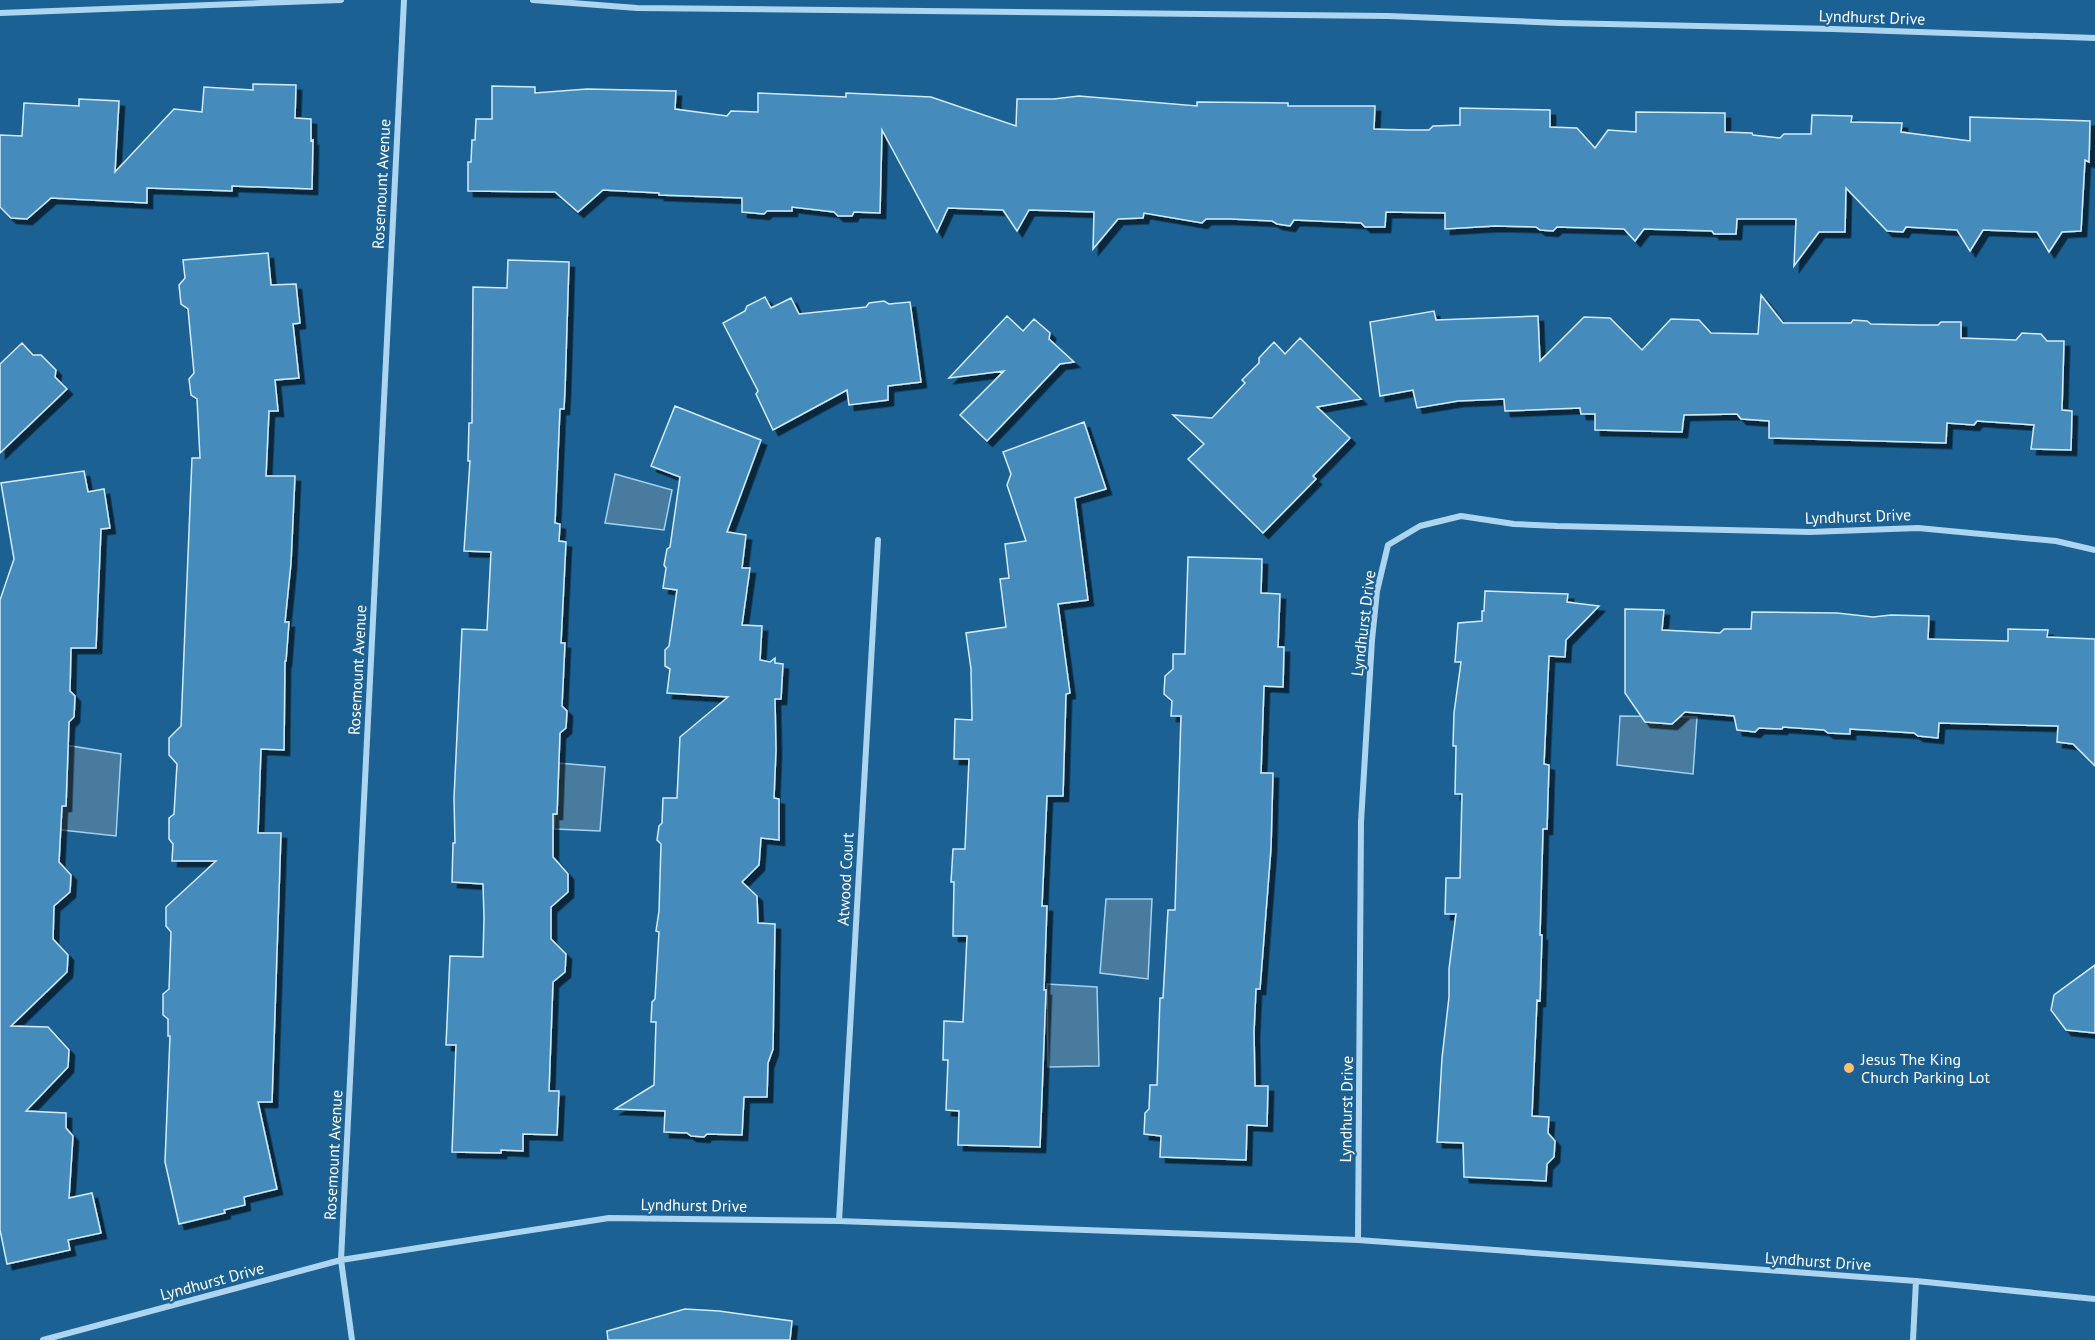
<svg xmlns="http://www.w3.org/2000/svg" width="2095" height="1340" viewBox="0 0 2095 1340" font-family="'PT Sans',sans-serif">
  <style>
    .water { fill: #497b9e; stroke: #a0d1f1; stroke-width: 1.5 }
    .building { fill: #448bbb; stroke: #d3ebfb; stroke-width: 1.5; filter: url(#shadow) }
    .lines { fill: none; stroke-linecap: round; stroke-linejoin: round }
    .minor { stroke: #add5ef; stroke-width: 6 }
    .poi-dot { fill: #ffbf6b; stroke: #1b6194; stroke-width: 2 }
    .labels { text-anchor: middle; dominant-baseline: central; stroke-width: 4.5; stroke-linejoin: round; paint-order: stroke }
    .street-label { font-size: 16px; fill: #fff; stroke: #1b6194 }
    .poi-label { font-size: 16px; fill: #fff; stroke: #1b6194; text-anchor: start }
  </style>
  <defs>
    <filter id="shadow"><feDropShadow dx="5.5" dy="5.5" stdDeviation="0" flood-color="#0009"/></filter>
  </defs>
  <rect width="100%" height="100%" fill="#1b6194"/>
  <path class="water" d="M 615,474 L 672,490 L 664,530 L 605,523 Z
    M 1620,716 L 1697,717 L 1693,774 L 1617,765 Z
    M 53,743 L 121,754 L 116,836 L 44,828 Z
    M 558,763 L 605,767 L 600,831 L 554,829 Z
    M 1106,899 L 1152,899 L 1148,979 L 1100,973 Z
    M 1047,984 L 1097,987 L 1099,1066 L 1048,1067 Z"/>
  <path class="building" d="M 253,84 L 296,85 L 295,118 L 311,119 L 311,141 L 313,140 L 312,189 L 232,186 L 232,191 L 147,188 L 147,203 L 51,198 L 27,219 L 11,218 L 0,207 L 0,135 L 22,136 L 24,103 L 79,106 L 79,99 L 119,101 L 115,172 L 174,109 L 202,112 L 204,87 L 253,90 Z
    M 492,86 L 535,87 L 535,93 L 587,89 L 676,91 L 675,109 L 727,116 L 731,111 L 758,112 L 758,93 L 846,97 L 846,93 L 931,97 L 1016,126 L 1017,99 L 1054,99 L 1079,96 L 1197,106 L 1197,102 L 1288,103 L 1288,106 L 1375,106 L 1374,129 L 1409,130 L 1429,130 L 1433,126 L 1460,125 L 1460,108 L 1550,110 L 1550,127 L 1577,128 L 1595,148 L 1608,130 L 1636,132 L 1636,112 L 1725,113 L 1725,132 L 1752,133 L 1753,135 L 1780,138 L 1784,134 L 1811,134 L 1812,115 L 1852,116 L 1851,122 L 1902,123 L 1901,132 L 1970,141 L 1970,117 L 2090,121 L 2089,162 L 2085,160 L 2081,231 L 2062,232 L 2049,252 L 2037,232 L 1983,230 L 1970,251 L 1957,230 L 1906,227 L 1903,232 L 1887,231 L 1846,188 L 1845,232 L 1819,232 L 1794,266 L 1796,219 L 1737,219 L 1736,234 L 1714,234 L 1712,231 L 1644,229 L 1635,241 L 1624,229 L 1557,227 L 1553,231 L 1540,230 L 1536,227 L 1495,226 L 1445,229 L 1445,213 L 1386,212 L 1385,227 L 1365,227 L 1361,223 L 1294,220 L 1290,226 L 1277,224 L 1272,221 L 1231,219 L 1206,219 L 1202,223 L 1144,213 L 1143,218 L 1118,219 L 1093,249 L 1094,212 L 1029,210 L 1017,231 L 1003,210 L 948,208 L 937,232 L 882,130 L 880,213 L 854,212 L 852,216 L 838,216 L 834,212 L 792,207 L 792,211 L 767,211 L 764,214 L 742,212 L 742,198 L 659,195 L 659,193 L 603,190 L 578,212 L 555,192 L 468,191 L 468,162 L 471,162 L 472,140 L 475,140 L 476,119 L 492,119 Z
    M 268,253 L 271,285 L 296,284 L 300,323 L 293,324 L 299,378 L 275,380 L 278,411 L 269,411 L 266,476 L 295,476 L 291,563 L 285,622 L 289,622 L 286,661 L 285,661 L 284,750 L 261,749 L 258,833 L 281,833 L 272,1102 L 258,1102 L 277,1189 L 244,1197 L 245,1205 L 224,1210 L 225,1213 L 179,1224 L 165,1162 L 170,1036 L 168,1036 L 168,1019 L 163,1015 L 163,994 L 169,989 L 171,932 L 166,926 L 166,907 L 216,861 L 172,861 L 173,844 L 169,839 L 169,818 L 174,814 L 177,764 L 169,755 L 169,738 L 181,726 L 192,458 L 200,458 L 197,399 L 191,395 L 189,379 L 194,373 L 188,309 L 181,304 L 179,285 L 185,278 L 183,260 Z
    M 508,260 L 569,262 L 565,390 L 564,409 L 560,409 L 555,523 L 560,524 L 559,541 L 566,542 L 561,643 L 565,643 L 562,706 L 567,711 L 566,728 L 560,733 L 557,814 L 553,814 L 553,857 L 568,874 L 568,892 L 551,907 L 551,939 L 566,954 L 565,972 L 553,982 L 549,1091 L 559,1091 L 557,1135 L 523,1134 L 523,1151 L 501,1150 L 501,1153 L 452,1152 L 456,1045 L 446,1045 L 450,956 L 483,957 L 484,918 L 483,884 L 452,882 L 453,843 L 455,843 L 454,798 L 462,629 L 487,630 L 491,552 L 464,551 L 470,461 L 468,461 L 469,423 L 472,423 L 473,287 L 507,288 Z
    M 1761,295 L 1783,323 L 1851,323 L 1853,320 L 1867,321 L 1871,324 L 1920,325 L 1938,325 L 1941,322 L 1961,322 L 1961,338 L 2016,340 L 2022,333 L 2041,334 L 2047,341 L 2064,341 L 2062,410 L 2072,411 L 2071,450 L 2031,449 L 2034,425 L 1977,421 L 1974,425 L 1947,423 L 1946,443 L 1769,438 L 1769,421 L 1741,419 L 1737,414 L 1684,415 L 1682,432 L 1595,430 L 1595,414 L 1581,414 L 1580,408 L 1505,411 L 1504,399 L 1458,401 L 1417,408 L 1413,390 L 1380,396 L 1370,322 L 1434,311 L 1436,320 L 1538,316 L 1540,361 L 1584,317 L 1610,318 L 1642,350 L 1671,319 L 1699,320 L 1711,333 L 1758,334 Z
    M 765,297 L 771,308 L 791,298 L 799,314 L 866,307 L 869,303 L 884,301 L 889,304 L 910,302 L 921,382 L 888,386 L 888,400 L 849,405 L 847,390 L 773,430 L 756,394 L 758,391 L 723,323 L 745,311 L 747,306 Z
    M 1007,316 L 1023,331 L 1034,319 L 1050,333 L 1049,339 L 1074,362 L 1060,364 L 987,441 L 960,415 L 1004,371 L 949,378 Z
    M 1300,338 L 1361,399 L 1317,407 L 1350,438 L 1313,476 L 1316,479 L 1263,533 L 1188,459 L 1204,444 L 1173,415 L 1212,418 L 1245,383 L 1242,380 L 1259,363 L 1259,358 L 1274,342 L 1285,354 Z
    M 22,343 L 33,355 L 41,355 L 56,370 L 55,377 L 67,389 L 0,453 L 0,364 Z
    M 675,406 L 761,440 L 727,532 L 746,535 L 742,568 L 750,568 L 742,625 L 762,626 L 760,660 L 770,662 L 775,658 L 775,663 L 783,664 L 781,699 L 775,699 L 776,750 L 774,798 L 779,799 L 779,840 L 761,838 L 759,865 L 742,882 L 757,896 L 758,923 L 775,924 L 773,1049 L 768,1063 L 767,1097 L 744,1097 L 742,1135 L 707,1134 L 704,1137 L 691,1136 L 687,1133 L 664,1132 L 665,1111 L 615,1109 L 654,1085 L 656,1022 L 651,1022 L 652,1002 L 655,999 L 659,932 L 656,931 L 659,911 L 661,844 L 657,840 L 659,826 L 662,823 L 663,798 L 677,798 L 680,737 L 728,697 L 667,693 L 670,669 L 665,666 L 665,650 L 669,646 L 677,590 L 663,588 L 666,568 L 664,565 L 667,549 L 670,547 L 680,477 L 651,466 Z
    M 1084,422 L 1106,489 L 1075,498 L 1088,600 L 1058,604 L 1070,693 L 1066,694 L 1063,796 L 1047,796 L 1042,906 L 1047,906 L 1044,990 L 1046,990 L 1040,1147 L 958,1145 L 959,1111 L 946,1110 L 948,1060 L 943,1060 L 944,1021 L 963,1022 L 967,936 L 953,936 L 954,882 L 951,882 L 953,849 L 965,849 L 969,759 L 954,759 L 955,719 L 972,720 L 971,669 L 966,633 L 1006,627 L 1000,579 L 1009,578 L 1005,544 L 1026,541 L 1007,485 L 1011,474 L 1003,452 Z
    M 84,471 L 88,492 L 104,489 L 110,528 L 101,529 L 96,648 L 71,648 L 70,691 L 75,696 L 74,717 L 69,722 L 66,806 L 62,806 L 59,862 L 71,875 L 70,892 L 54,906 L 53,939 L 68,955 L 67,972 L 11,1026 L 48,1027 L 69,1050 L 68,1067 L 26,1111 L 66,1113 L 66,1128 L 73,1136 L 69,1198 L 92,1193 L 101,1233 L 68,1240 L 70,1250 L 7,1264 L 0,1230 L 0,600 L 14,559 L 1,483 Z
    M 1188,557 L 1262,559 L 1261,593 L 1280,594 L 1278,647 L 1284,647 L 1283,687 L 1264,686 L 1261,773 L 1273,773 L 1271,848 L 1260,989 L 1256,989 L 1254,1032 L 1255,1086 L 1268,1086 L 1267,1126 L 1247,1125 L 1246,1160 L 1160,1157 L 1161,1136 L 1144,1134 L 1145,1113 L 1149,1109 L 1150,1085 L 1157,1085 L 1160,998 L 1163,998 L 1168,910 L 1175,910 L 1181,716 L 1171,716 L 1172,701 L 1164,694 L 1165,676 L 1173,669 L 1173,654 L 1185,654 Z
    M 1485,591 L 1568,594 L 1567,602 L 1599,606 L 1566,640 L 1565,657 L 1549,656 L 1544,764 L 1549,765 L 1547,829 L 1543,829 L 1540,935 L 1542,935 L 1540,1001 L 1537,1000 L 1532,1116 L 1549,1117 L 1548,1133 L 1555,1141 L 1554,1157 L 1547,1164 L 1546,1181 L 1464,1177 L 1463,1143 L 1437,1142 L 1442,1058 L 1449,997 L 1449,969 L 1456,914 L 1445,914 L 1446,878 L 1460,878 L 1462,794 L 1455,794 L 1456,746 L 1453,746 L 1454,713 L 1461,662 L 1455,662 L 1458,623 L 1482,621 L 1482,611 L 1484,611 Z
    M 1625,609 L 1664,610 L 1662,630 L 1720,633 L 1724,629 L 1751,629 L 1752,612 L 1837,613 L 1873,617 L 1891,615 L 1929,616 L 1928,639 L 2008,641 L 2008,629 L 2048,630 L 2047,637 L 2095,639 L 2095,766 L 2073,744 L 2057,742 L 2058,726 L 1939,723 L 1938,738 L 1918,736 L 1914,733 L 1850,729 L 1850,734 L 1828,733 L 1824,730 L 1783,727 L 1782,729 L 1759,728 L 1755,732 L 1737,730 L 1734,716 L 1685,712 L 1672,724 L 1645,722 L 1625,693 Z
    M 2095,965 L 2095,1033 L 2066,1030 L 2051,1010 L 2054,995 Z
    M 685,1309 L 719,1311 L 792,1321 L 790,1340 L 608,1340 L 607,1331 Z"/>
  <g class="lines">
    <path class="minor" d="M 533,0 L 637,8 L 1388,16 L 1560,23 L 1833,29 L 2095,38
      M 0,13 L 341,0
      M 839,1221 L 878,540
      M 1358,1240 L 1361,822 L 1372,640 L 1377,591 L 1388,545 L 1420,526 L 1461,516 L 1514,524 L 1557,526 L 1810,532 L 1918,528 L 2056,541 L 2095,550
      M 43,1340 L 341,1260 L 609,1218 L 839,1221 L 1358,1240 L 1916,1281 L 2095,1299
      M 352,1340 L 341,1260 L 404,0
      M 1913,1340 L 1916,1281"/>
  </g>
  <circle class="poi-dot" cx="1849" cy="1068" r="6"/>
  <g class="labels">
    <g class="street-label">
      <text transform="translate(1872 17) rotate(2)">Lyndhurst Drive</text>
      <text transform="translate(381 184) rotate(-87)">Rosemount Avenue</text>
      <text transform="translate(1858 516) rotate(-2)">Lyndhurst Drive</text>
      <text transform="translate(1363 623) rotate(-83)">Lyndhurst Drive</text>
      <text transform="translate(357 670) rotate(-87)">Rosemount Avenue</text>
      <text transform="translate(845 879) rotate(-87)">Atwood Court</text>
      <text transform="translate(1346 1109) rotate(-89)">Lyndhurst Drive</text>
      <text transform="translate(333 1155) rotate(-87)">Rosemount Avenue</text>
      <text transform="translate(694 1205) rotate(1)">Lyndhurst Drive</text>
      <text transform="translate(1818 1261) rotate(4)">Lyndhurst Drive</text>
      <text transform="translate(212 1281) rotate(-15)">Lyndhurst Drive</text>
    </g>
    <g class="poi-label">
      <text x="1861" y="1059">Jesus The King<tspan x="1861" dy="18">Church Parking Lot</tspan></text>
    </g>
  </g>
</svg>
